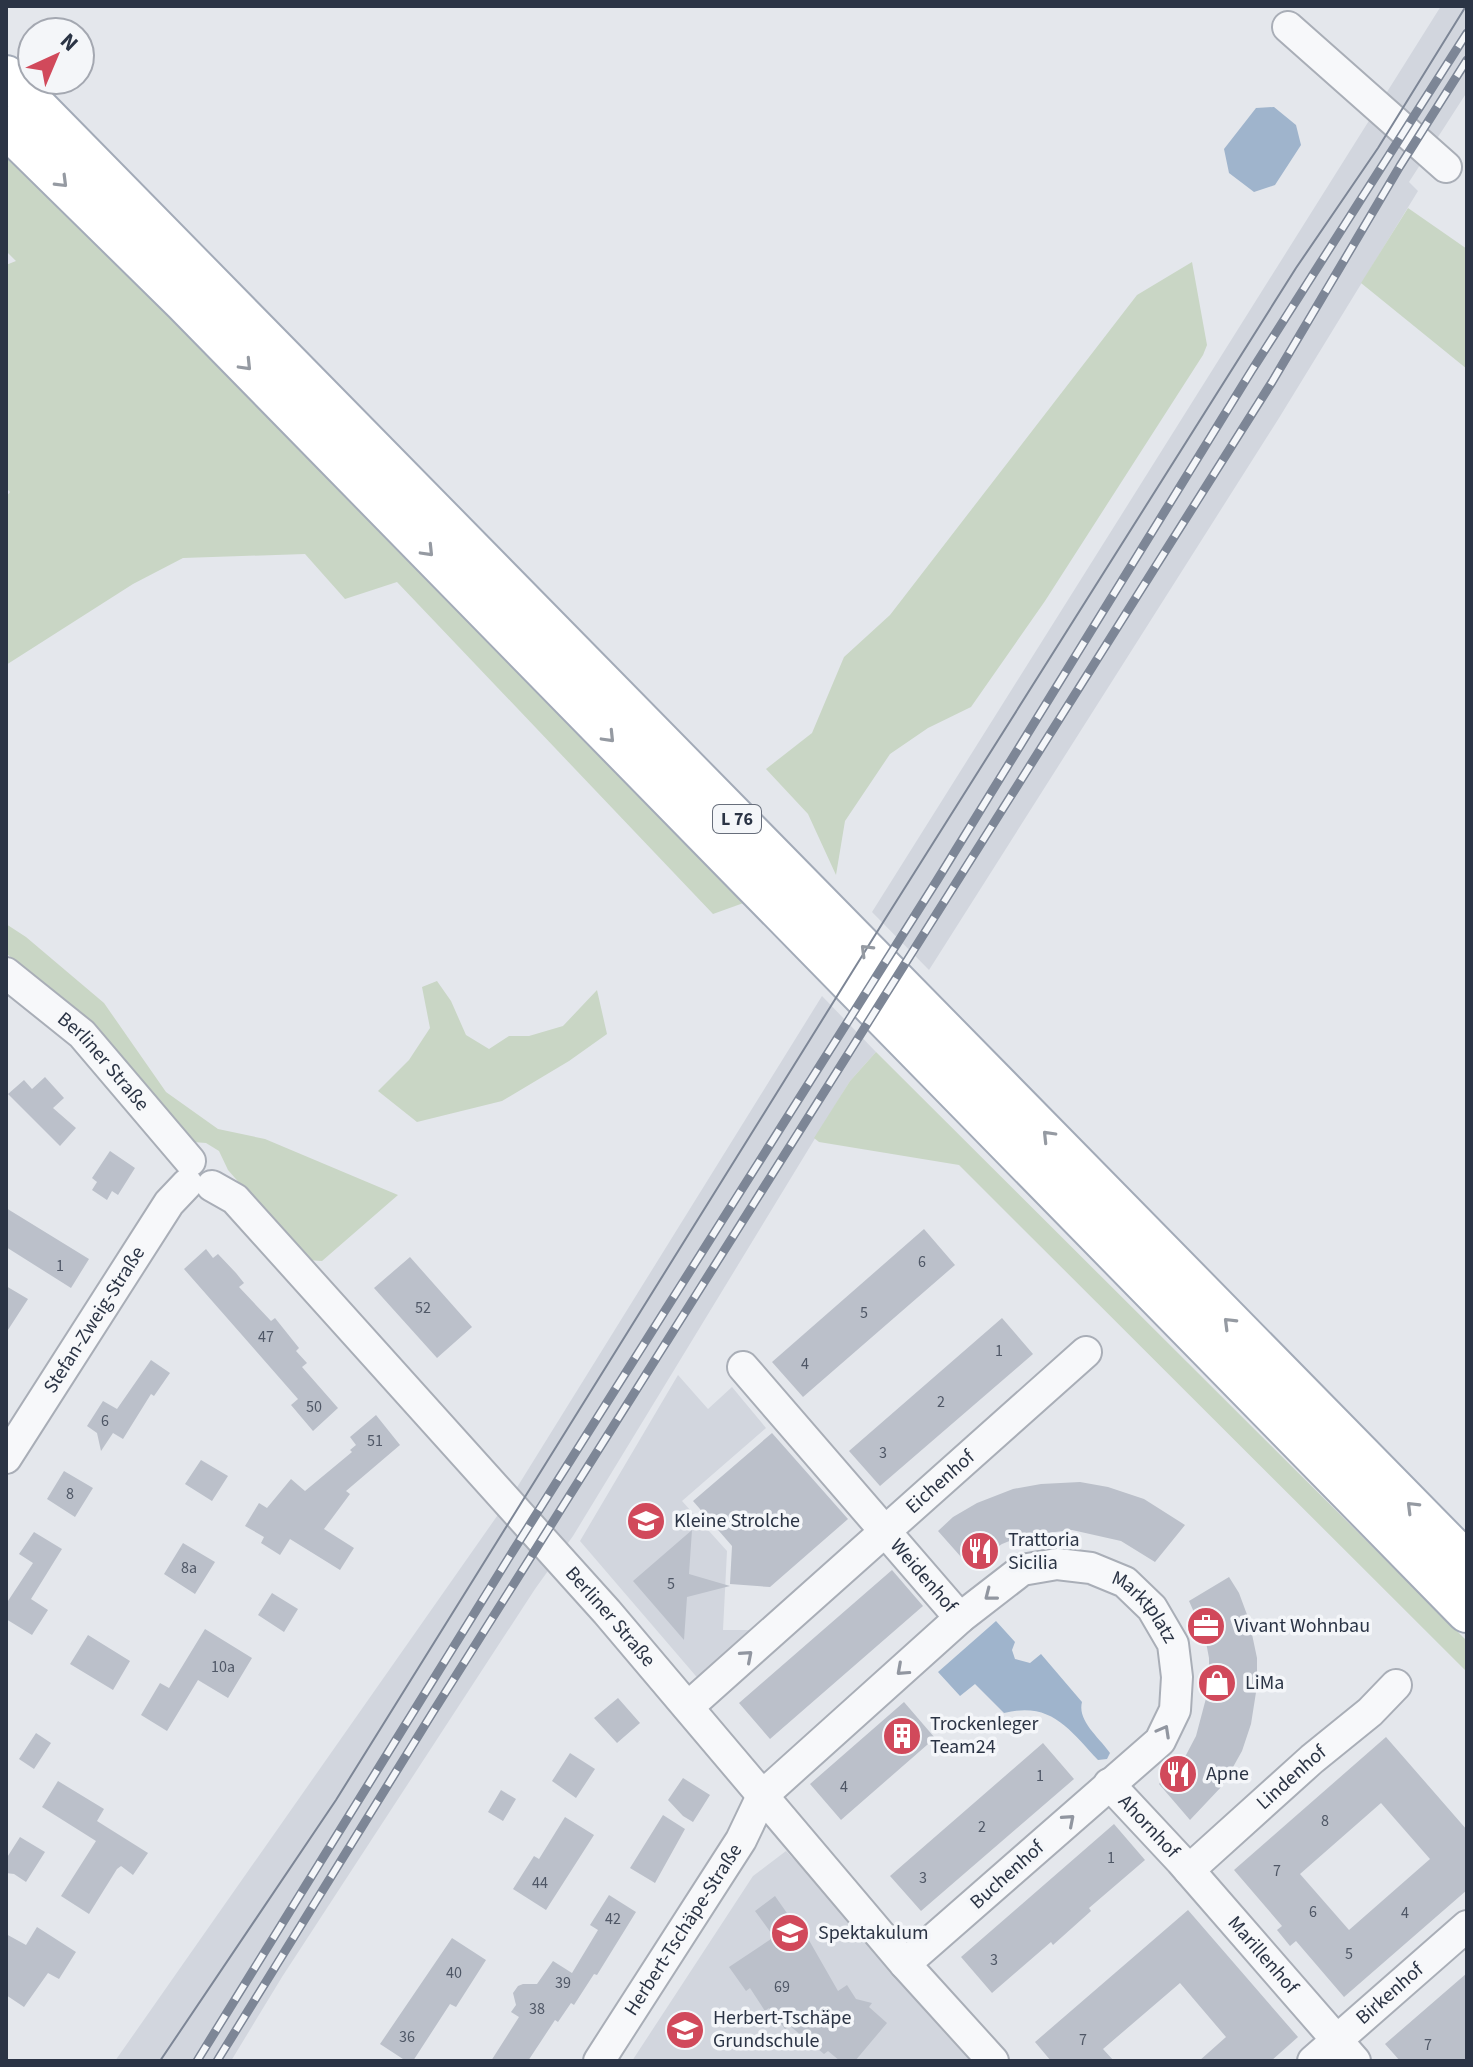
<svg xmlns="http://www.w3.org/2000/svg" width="1473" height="2067" viewBox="0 0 1473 2067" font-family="'Source Sans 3',sans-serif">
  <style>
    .built { fill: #d2d6de }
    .green { fill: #c9d6c5 }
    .water { fill: #9fb4cc }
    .building { fill: #bbc0ca; fill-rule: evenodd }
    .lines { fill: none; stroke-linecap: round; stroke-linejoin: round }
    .minor-casing { stroke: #a9aeb7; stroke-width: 34 }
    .major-casing { stroke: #a3abb8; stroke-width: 44 }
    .minor { stroke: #f7f8fa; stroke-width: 30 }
    .major { stroke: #fff; stroke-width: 40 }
    .tram { stroke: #7d8696; stroke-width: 2 }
    .rail-casing { stroke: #7d8696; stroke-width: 9 }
    .rail { stroke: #f4f6f9; stroke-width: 6; stroke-dasharray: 18; stroke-linecap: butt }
    .oneway { stroke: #959aa2 }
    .oneway2 { stroke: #9196a0 }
    .labels { text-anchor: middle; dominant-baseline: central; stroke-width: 7; stroke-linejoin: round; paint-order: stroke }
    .number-label { font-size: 16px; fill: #4f5766 }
    .shield { fill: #f4f6f9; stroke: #676e7b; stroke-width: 2 }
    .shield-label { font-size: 18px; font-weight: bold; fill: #2b3445 }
    .street-label { font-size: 20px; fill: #2b3445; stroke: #f4f6f9 }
    .poi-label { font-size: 20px; fill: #2b3445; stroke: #f4f6f9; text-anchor: start }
  </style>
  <rect width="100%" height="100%" fill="#e4e7ec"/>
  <path class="built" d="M 1441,6 L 1467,6 L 1467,92 L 1409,182 L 1418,191 L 1279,418 L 929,970 L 872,912 Z
    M 822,996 L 876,1052 L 850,1081 L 573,1536 L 535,1589 L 282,1977 L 231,2061 L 115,2061 L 516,1489 Z
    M 678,1375 L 708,1409 L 732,1387 L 766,1428 L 682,1501 L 727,1551 L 723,1630 L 759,1630 L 701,1682 L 580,1541 Z
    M 786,1851 L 989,2061 L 632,2061 L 753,1876 Z"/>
  <path class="green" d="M 6,148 L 749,901 L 713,914 L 397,582 L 345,599 L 305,554 L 183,558 L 133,584 L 6,665 L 6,497 L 10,492 L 6,488 L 6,265 L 16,261 L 6,251 Z
    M 1408,208 L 1467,249 L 1467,369 L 1361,283 Z
    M 1192,262 L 1207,345 L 1203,355 L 1045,601 L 971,707 L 928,728 L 890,754 L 845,821 L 836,875 L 808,814 L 766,769 L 812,733 L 844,657 L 890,615 L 1137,295 Z
    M 6,924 L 26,937 L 104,1003 L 166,1092 L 218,1129 L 265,1139 L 398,1195 L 322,1261 L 307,1260 L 228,1170 L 219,1151 L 206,1143 L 193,1142 L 98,1033 L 6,953 Z
    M 437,981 L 451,1001 L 466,1035 L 489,1049 L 509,1036 L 529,1036 L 563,1026 L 597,990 L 607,1034 L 569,1061 L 502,1101 L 417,1122 L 378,1091 L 409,1060 L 430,1028 L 422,987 Z
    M 876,1052 L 1467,1641 L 1467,1672 L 959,1165 L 819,1142 L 814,1138 L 850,1081 Z"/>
  <path class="water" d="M 1274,107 L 1296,125 L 1301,145 L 1275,185 L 1254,192 L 1229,173 L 1224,149 L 1256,108 Z
    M 996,1621 L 1015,1642 L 1012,1650 L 1015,1659 L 1030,1663 L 1041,1654 L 1082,1702 C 1077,1721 1100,1738 1110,1753 L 1107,1759 L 1098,1760 C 1069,1729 1051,1701 1004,1713 L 975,1684 L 960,1696 L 938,1672 Z"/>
  <path class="building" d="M 45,1077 L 64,1098 L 53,1108 L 76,1128 L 60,1146 L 8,1094 L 24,1080 L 32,1089 Z
    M 110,1151 L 135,1168 L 118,1195 L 112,1191 L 107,1200 L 92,1190 L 97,1182 L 92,1178 Z
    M 6,1208 L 89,1259 L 71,1288 L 6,1247 Z
    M 924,1229 L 955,1265 L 803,1397 L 772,1362 Z
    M 206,1249 L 213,1258 L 218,1254 L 236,1273 L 244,1283 L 239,1287 L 271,1321 L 275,1318 L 299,1348 L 296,1351 L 307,1363 L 302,1367 L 338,1408 L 313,1431 L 291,1405 L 298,1399 L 184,1269 Z
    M 410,1257 L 472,1327 L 437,1358 L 374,1288 Z
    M 6,1286 L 28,1299 L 6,1333 Z
    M 1002,1318 L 1033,1354 L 880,1486 L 849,1451 Z
    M 151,1360 L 170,1373 L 154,1396 L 151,1394 L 123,1439 L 113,1433 L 101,1451 L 97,1433 L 87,1426 L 103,1401 L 117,1409 Z
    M 376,1415 L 400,1445 L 346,1491 L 350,1494 L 324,1529 L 354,1548 L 340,1570 L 290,1539 L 280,1555 L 261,1543 L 264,1537 L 245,1526 L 259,1503 L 267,1508 L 291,1479 L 305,1491 L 352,1452 L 350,1450 L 356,1445 L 350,1437 Z
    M 772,1433 L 848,1519 L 770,1587 L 730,1584 L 732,1546 L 693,1501 Z
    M 201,1460 L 228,1476 L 212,1501 L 185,1484 Z
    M 64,1471 L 93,1488 L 75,1517 L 47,1499 Z
    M 1080,1482 L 1108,1487 L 1144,1499 L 1185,1525 L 1155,1562 L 1121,1541 L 1072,1530 L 1022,1536 L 1002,1544 L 969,1566 L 938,1531 L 953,1517 L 977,1503 L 1013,1489 L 1041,1484 Z
    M 692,1530 L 689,1574 L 730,1586 L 687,1597 L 684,1640 L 633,1581 Z
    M 34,1532 L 62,1549 L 31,1599 L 48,1610 L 32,1635 L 6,1619 L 6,1604 L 33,1563 L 19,1554 Z
    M 183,1543 L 215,1562 L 195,1594 L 164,1574 Z
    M 892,1570 L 923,1606 L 770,1739 L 739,1703 Z
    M 1229,1577 L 1239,1593 L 1249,1620 L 1257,1658 L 1257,1686 L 1251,1724 L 1242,1751 L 1223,1785 L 1190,1820 L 1159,1784 L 1186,1755 L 1196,1736 L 1209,1687 L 1209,1658 L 1205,1637 L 1189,1601 Z
    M 272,1593 L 298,1609 L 284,1632 L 258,1615 Z
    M 205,1629 L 252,1658 L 228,1698 L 198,1680 L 167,1731 L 141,1715 L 160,1683 L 169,1688 Z
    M 88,1635 L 130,1661 L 113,1690 L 70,1664 Z
    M 618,1698 L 640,1723 L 617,1743 L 594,1718 Z
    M 904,1702 L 935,1738 L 841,1820 L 810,1784 Z
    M 36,1733 L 51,1743 L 34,1769 L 19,1759 Z
    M 1386,1737 L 1467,1830 L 1467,1890 L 1344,1997 L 1296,1941 L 1290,1946 L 1277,1930 L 1282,1926 L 1234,1870 ZM 1381,1803 L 1430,1859 L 1349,1930 L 1300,1874 Z
    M 1043,1743 L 1074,1779 L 921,1911 L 890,1876 Z
    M 570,1753 L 595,1769 L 576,1798 L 552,1781 Z
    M 683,1778 L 710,1795 L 693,1822 L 683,1816 L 668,1800 Z
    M 58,1781 L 104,1809 L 97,1821 L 148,1853 L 133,1875 L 121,1866 L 117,1869 L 89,1914 L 61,1896 L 96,1841 L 42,1807 Z
    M 501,1790 L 516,1799 L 503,1821 L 488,1812 Z
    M 663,1815 L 685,1829 L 655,1883 L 630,1868 Z
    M 565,1817 L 594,1835 L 546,1910 L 513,1889 L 534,1856 L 539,1859 Z
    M 1114,1824 L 1145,1860 L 1089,1908 L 1091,1911 L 1053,1945 L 1051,1942 L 992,1993 L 961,1957 Z
    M 20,1837 L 45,1852 L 26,1882 L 14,1874 L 6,1873 L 6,1859 Z
    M 609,1895 L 636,1912 L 597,1975 L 594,1974 L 574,2005 L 571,2003 L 558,2022 L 555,2020 L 528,2061 L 491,2061 L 519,2017 L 511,2012 L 516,2005 L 513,1993 L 518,1986 L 523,1984 L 537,1984 L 553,1961 L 572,1973 L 598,1930 L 590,1925 Z
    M 775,1896 L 789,1916 L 794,1914 L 838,1991 L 847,1985 L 856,1999 L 872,2003 L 869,2007 L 887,2023 L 855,2061 L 840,2061 L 828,2051 L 824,2054 L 790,2026 L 785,2029 L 769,2008 L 765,2011 L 750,1988 L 746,1991 L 729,1967 L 774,1937 L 755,1911 Z
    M 1188,1910 L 1298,2037 L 1271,2061 L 1199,2061 L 1226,2037 L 1180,1983 L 1103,2049 L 1114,2061 L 1051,2061 L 1035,2042 Z
    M 37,1927 L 76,1952 L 59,1979 L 48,1973 L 24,2007 L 6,1995 L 6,1934 L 26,1945 Z
    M 452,1938 L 486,1960 L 456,2007 L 450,2004 L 413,2061 L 406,2061 L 380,2044 Z
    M 1467,1973 L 1467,2061 L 1400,2061 L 1385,2044 Z"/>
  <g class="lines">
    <g class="minor-casing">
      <g id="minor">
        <path d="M 1288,27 L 1446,167"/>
        <path id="s1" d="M 6,973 L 82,1034 L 190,1161"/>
        <path id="s2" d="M 212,1186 L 235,1199 L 607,1612 L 905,1964 L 993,2061"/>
        <path id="s3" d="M 743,1367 L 960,1618"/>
        <path id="s4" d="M 6,1458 L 169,1203 L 187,1184"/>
        <path id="s5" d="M 688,1707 L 1086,1352"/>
        <path id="s6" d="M 1109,1784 L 1181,1861 L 1355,2061"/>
        <path id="s7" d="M 1189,1870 L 1312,1759 L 1370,1712 L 1396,1685"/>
        <path id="s8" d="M 599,2061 L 741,1840 L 762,1796 L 960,1618 L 1022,1570 L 1057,1564 L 1091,1568 L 1125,1582 L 1152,1608 L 1173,1644 L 1177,1677 L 1175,1710 L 1160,1741 L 905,1964"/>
        <path id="s9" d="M 1313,2061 L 1467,1926"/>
      </g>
    </g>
    <g class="major-casing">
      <path id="major" d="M 6,76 L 1467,1563
        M 6,127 L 184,302 L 1467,1612"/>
    </g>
    <use href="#minor" class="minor"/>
    <use href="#major" class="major"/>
    <path class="tram" d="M 160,2061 L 336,1800 L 882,924 L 1296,268 L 1378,148 L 1466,6"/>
    <g class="rail-casing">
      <path id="rail" d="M 197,2061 L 508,1559 L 936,882 L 1252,370 L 1467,33
        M 217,2061 L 433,1712 L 1272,382 L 1400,166 L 1467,60"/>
    </g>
    <use href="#rail" class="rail"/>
  </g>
  <defs><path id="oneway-chevron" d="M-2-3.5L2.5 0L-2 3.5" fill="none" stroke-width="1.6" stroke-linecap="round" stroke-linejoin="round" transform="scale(2)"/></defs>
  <g class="oneway">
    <use href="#oneway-chevron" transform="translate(62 182) rotate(45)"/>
    <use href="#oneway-chevron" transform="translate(246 365) rotate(46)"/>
    <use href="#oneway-chevron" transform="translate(428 551) rotate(46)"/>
    <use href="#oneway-chevron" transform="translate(609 737) rotate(46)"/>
    <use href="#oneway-chevron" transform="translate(866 950) rotate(-135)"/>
    <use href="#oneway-chevron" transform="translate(1048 1136) rotate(-134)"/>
    <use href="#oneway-chevron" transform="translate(1229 1323) rotate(-135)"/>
    <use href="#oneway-chevron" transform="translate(1412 1507) rotate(-135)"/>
  </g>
  <g class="oneway2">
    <use href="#oneway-chevron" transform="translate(990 1595) rotate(142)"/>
    <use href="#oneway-chevron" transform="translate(747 1656) rotate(-41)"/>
    <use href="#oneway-chevron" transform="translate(902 1670) rotate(138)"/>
    <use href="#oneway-chevron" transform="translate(1164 1731) rotate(-61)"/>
    <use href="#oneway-chevron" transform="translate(1069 1820) rotate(-41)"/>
  </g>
  <defs>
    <g id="school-disc" transform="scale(2)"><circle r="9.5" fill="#d1495b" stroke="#f4f6f9"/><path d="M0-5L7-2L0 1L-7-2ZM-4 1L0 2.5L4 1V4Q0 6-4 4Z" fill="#fff"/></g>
    <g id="restaurant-disc" transform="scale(2)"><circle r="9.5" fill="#d1495b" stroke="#f4f6f9"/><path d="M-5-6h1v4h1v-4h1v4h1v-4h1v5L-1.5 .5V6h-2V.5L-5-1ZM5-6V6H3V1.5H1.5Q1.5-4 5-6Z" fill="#fff"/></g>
    <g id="office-disc" transform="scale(2)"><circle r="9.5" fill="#d1495b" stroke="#f4f6f9"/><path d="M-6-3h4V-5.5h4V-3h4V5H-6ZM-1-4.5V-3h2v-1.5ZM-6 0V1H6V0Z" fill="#fff"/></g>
    <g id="shop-disc" transform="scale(2)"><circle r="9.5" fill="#d1495b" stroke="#f4f6f9"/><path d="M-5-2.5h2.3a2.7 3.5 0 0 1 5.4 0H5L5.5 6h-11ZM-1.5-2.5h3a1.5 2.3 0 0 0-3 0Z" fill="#fff"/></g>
    <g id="building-disc" transform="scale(2)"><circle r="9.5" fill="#d1495b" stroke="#f4f6f9"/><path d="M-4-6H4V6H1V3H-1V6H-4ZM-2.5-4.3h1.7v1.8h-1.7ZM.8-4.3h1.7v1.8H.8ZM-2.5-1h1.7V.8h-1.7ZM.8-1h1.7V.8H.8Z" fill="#fff"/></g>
  </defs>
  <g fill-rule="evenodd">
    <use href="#school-disc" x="646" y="1521"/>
    <use href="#restaurant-disc" x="980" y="1551"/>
    <use href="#office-disc" x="1206" y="1626"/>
    <use href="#shop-disc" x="1217" y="1683"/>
    <use href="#building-disc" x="902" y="1736"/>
    <use href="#restaurant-disc" x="1178" y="1774"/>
    <use href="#school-disc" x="790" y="1933"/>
    <use href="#school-disc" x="685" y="2030"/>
  </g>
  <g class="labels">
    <g class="number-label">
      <text x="922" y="1262">6</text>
      <text x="60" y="1266">1</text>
      <text x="423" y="1308">52</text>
      <text x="864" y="1313">5</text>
      <text x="266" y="1337">47</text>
      <text x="999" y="1351">1</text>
      <text x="805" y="1364">4</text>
      <text x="941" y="1402">2</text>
      <text x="314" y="1407">50</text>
      <text x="105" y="1421">6</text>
      <text x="375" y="1441">51</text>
      <text x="883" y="1453">3</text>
      <text x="70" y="1494">8</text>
      <text x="189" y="1568">8a</text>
      <text x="671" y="1584">5</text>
      <text x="223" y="1667">10a</text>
      <text x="1040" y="1776">1</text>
      <text x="844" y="1787">4</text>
      <text x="1325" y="1821">8</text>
      <text x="982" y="1827">2</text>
      <text x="1111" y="1858">1</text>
      <text x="1277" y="1871">7</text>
      <text x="923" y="1878">3</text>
      <text x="540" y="1883">44</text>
      <text x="1313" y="1912">6</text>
      <text x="1405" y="1913">4</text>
      <text x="613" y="1919">42</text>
      <text x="1349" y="1954">5</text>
      <text x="994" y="1960">3</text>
      <text x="454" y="1973">40</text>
      <text x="563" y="1983">39</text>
      <text x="782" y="1987">69</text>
      <text x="537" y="2009">38</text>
      <text x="407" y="2037">36</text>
      <text x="1083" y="2040">7</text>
      <text x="1428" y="2045">7</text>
    </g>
    <rect class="shield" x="713" y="805" width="48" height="28" rx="6"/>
    <g class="shield-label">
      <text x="737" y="819">L 76</text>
    </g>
    <g class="street-label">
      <text stroke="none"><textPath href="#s1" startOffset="132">Berliner Straße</textPath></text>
      <text stroke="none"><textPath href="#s4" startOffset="164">Stefan-Zweig-Straße</textPath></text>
      <text stroke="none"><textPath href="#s5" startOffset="338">Eichenhof</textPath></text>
      <text stroke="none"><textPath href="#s3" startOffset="276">Weidenhof</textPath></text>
      <text stroke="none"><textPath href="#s8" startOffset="794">Marktplatz</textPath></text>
      <text stroke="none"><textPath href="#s2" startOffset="588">Berliner Straße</textPath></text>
      <text stroke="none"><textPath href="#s7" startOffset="138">Lindenhof</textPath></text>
      <text stroke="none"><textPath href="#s6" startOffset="58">Ahornhof</textPath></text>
      <text transform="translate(1007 1875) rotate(-42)">Buchenhof</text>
      <text stroke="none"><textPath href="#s8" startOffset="156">Herbert-Tschäpe-Straße</textPath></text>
      <text stroke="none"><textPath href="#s6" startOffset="230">Marillenhof</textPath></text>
      <text stroke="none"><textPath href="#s9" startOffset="102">Birkenhof</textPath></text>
    </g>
    <g class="poi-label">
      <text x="674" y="1521">Kleine Strolche</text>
      <text x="1008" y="1540">Trattoria<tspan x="1008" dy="23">Sicilia</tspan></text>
      <text x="1234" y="1626">Vivant Wohnbau</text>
      <text x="1245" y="1683">LiMa</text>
      <text x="930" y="1724">Trockenleger<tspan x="930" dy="23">Team24</tspan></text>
      <text x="1206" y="1774">Apne</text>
      <text x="818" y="1933">Spektakulum</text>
      <text x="713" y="2018">Herbert-Tschäpe<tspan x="713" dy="23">Grundschule</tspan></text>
    </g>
  </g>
  <rect width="1473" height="2067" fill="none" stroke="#2b3445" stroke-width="16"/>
  <g transform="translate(56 56) rotate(44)"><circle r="38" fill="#f4f6f9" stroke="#a4a8b1" stroke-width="2"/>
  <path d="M0-6L14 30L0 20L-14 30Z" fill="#d1495b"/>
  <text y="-12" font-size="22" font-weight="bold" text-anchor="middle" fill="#2b3445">N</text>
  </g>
</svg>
